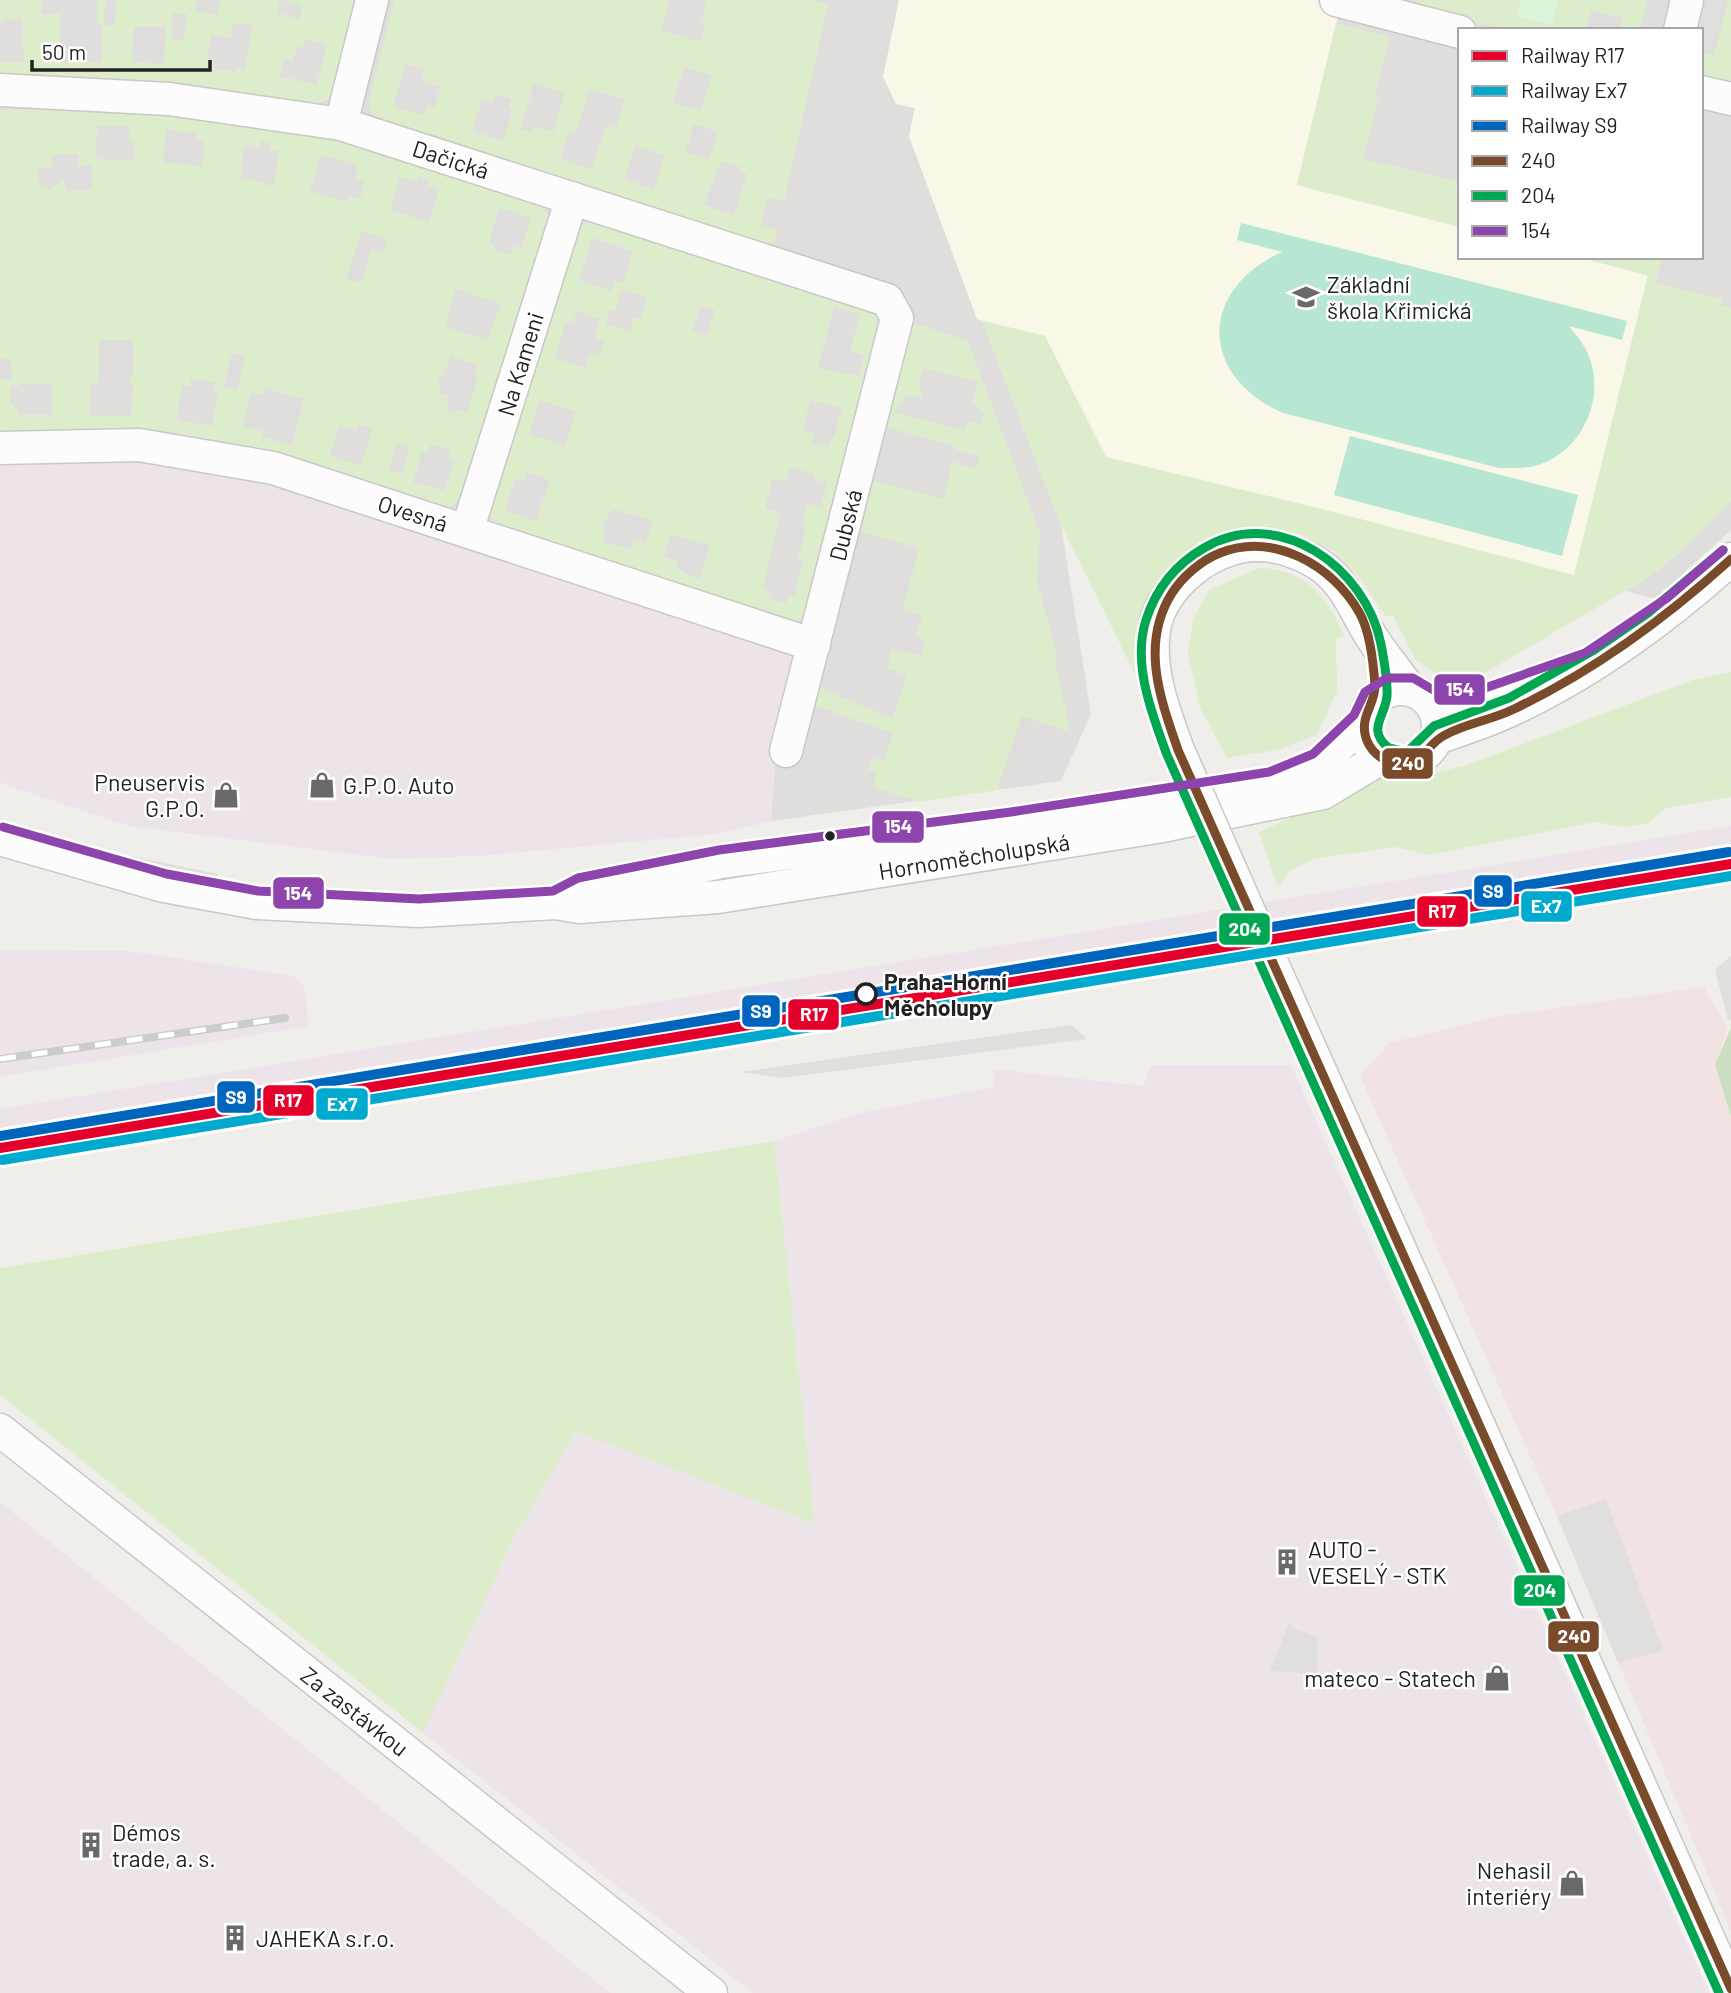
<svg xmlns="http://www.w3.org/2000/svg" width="1731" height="1993" viewBox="0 0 1731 1993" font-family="Barlow,sans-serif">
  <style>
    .residential { fill: #dfdedc }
    .commercial { fill: #f1e3e1 }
    .industrial { fill: #ede4e9 }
    .education { fill: #f8f7e8 }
    .grass { fill: #ddeccb; fill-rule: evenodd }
    .forest { fill: #cbdec1 }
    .park { fill: #daf5da }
    .pitch { fill: #b7e6d2 }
    .parking { fill: #e0dfde }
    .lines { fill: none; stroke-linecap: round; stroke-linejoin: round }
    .minor-casing { stroke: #c9c8c7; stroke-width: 35 }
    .minor { stroke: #fdfcfc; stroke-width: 32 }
    .rail-casing { stroke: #ccc; stroke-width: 8 }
    .rail { stroke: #fff; stroke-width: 5; stroke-dasharray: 16; stroke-linecap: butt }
    .minor-bridge-casing { stroke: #c9c8c7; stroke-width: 35; stroke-linecap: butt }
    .minor-bridge { stroke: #fdfcfc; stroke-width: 32 }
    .bus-1-casing { stroke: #fff; stroke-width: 14 }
    .bus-2-casing { stroke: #fff; stroke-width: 14 }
    .bus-3-casing { stroke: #fff; stroke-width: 14 }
    .bus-1 { stroke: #7a4b2a; stroke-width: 9 }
    .bus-2 { stroke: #00a651; stroke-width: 9 }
    .bus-3 { stroke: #8e44ad; stroke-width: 9 }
    .rail-1-casing { stroke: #fff; stroke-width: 16 }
    .rail-2-casing { stroke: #fff; stroke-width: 16 }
    .rail-3-casing { stroke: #fff; stroke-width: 16 }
    .rail-1 { stroke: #e4002b; stroke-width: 10 }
    .rail-2 { stroke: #00a9ce; stroke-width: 10 }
    .rail-3 { stroke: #0065bd; stroke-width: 10 }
    .bus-dot { fill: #222; stroke: #fff; stroke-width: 2.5 }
    .stop-dot { fill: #fff; stroke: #222; stroke-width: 3.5 }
    .labels { text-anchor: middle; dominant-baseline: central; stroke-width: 5; stroke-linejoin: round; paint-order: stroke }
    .street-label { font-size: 23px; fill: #222; stroke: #fff }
    .poi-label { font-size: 23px; fill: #222; stroke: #fff; text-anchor: start }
    .stop-label { font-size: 23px; font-weight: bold; fill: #222; stroke: #fff; text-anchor: start }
    .line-badge { stroke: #fff; stroke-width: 2.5 }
    .badge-label { font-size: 19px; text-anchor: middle; font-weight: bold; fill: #fff }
  </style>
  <rect width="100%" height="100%" fill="#f0eeeb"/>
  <path class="residential" d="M 0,0 L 899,0 L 883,77 L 915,108 L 909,136 L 977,319 L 982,321 L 1061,525 L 1091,714 L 1061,781 L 771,821 L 776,749 L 0,460 Z
    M 1342,0 L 1731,0 L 1731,530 L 1655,599 L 1574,576 L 1648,276 L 1579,257 L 1701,257 L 1701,30 L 1460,30 L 1460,227 L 1297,185 Z"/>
  <path class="commercial" d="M 1704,987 L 1728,1029 L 1715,1064 L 1731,1117 L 1731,1931 L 1557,1516 L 1360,1076 L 1389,1043 L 1495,1017 Z"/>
  <path class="industrial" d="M 141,458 L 260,480 L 791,651 L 795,661 L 776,749 L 771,821 L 718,834 L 479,856 L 391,859 L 129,826 L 0,783 L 0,460 Z
    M 1731,826 L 1731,884 L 0,1167 L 0,1109 Z
    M 0,950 L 129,951 L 295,976 L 304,986 L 309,1026 L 0,1077 Z
    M 1151,1065 L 1291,1065 L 1709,1993 L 753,1993 L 423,1733 L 515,1536 L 576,1430 L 815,1524 L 774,1141 L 859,1113 L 994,1087 L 994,1069 L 1143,1086 Z
    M 0,1502 L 610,1993 L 0,1993 Z"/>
  <path class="education" d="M 899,0 L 1342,0 L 1297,185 L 1460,227 L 1460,257 L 1579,257 L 1648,275 L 1574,576 L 1326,510 L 1106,457 L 1045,336 L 977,319 L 909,136 L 915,108 L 896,104 L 883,77 Z"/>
  <path class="grass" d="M 0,0 L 41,0 L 41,14 L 60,14 L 60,62 L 102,61 L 102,24 L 97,23 L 97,0 L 105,0 L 104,25 L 115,26 L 116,0 L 196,0 L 195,11 L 218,15 L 221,0 L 280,0 L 277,13 L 299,19 L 303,6 L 281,0 L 358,0 L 334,92 L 330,99 L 316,104 L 184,83 L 0,81 L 0,63 L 24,62 L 22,19 L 2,20 L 0,31 ZM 173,13 L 187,14 L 184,40 L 171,39 ZM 233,23 L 252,25 L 245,70 L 237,69 L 236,72 L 215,69 L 215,65 L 207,64 L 211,35 L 231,38 ZM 134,27 L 166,27 L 164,64 L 132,62 ZM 306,39 L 327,44 L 317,85 L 280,76 L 284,59 L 293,61 L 297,46 L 303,48 Z
    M 394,0 L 670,0 L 661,30 L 700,42 L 706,22 L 702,20 L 706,5 L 703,0 L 810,0 L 828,5 L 784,201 L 767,198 L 761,226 L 777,230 L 775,240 L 769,246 L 381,120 C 370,113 368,107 370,95 ZM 406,64 L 424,70 L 421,81 L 441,87 L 434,108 L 428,106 L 424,115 L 393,106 ZM 684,67 L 712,76 L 700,111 L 673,102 ZM 534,83 L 565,93 L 553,132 L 534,126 L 531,133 L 520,129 ZM 590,89 L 625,100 L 616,128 L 606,126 L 591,169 L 560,159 L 569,132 L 575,134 ZM 494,94 L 511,99 L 509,108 L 513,110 L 503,141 L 472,131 L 482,100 L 492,103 ZM 694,124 L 718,132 L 709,160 L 685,152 ZM 635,146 L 665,155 L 654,189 L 624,179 ZM 721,161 L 742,167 L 740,172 L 747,174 L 734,216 L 704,205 Z
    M 1416,0 L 1648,0 L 1640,30 L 1620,30 L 1623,18 L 1591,10 L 1586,30 C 1544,30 1445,31 1416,0 Z
    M 1728,0 L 1731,0 L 1731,84 L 1706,78 L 1701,72 L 1701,53 L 1714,55 Z
    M 1336,23 L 1390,37 L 1374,99 L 1378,100 L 1363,159 L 1460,182 L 1460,227 L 1297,185 Z
    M 65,108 C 146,110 228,117 308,132 C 388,146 466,178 542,204 L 549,216 L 548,224 L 461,497 L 452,507 L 441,508 L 0,432 L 0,379 L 12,379 L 11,359 L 0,359 L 0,110 ZM 97,126 L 129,126 L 129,141 L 135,142 L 134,160 L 96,159 ZM 166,130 L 197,133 L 197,140 L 205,142 L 202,166 L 163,162 ZM 260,141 L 270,143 L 269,150 L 279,151 L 274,184 L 264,186 L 265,183 L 241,178 L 244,147 L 249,144 L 258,148 ZM 78,154 L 78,165 L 92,166 L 92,190 L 65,191 L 65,180 L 61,180 L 61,185 L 53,185 L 52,191 L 47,190 L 47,185 L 39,185 L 38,168 L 52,167 L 52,155 ZM 321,155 L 358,166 L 355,178 L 364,181 L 360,199 L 350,196 L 348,202 L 310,191 ZM 418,176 L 428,179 L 427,185 L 439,189 L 429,222 L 390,210 L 400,177 L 417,182 ZM 499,208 L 531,218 L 521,248 L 514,246 L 511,255 L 495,250 L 495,246 L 489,243 ZM 362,231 L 387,240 L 383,252 L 372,249 L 361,283 L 346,278 ZM 455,289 L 501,304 L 487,340 L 446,327 ZM 99,340 L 133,340 L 133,376 L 130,377 L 129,383 L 133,384 L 131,416 L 89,415 L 90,383 L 99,383 ZM 232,353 L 245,357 L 237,390 L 224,387 ZM 451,356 L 478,365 L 474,377 L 478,378 L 467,412 L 458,409 L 452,414 L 447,412 L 448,396 L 439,393 L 441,385 L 438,382 L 439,377 L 444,375 ZM 191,379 L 215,382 L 214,390 L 218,391 L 212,426 L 177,420 L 182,385 L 190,386 ZM 20,383 L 52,384 L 52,415 L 19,415 L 19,409 L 14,408 L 14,403 L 10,402 L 11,386 L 19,386 ZM 264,388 L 304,399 L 295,434 L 298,438 L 294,437 L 292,445 L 262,437 L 262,431 L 242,426 L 251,393 L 262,395 ZM 359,424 L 373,429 L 361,465 L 330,456 L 339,426 L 356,431 ZM 397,443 L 410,447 L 402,474 L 389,469 ZM 431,444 L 450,450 L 448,458 L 454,460 L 444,491 L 413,482 L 422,451 L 428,452 Z
    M 598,221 L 877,311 L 882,320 L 806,616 L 798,621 L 788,621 L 500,528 L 489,519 L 488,505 L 579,224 ZM 592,238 L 633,251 L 623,283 L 615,280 L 611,291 L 579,280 ZM 622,289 L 647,297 L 640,319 L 634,317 L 629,331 L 606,324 L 609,310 L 615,311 ZM 700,306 L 715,310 L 707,335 L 693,331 ZM 834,307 L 860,314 L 850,352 L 864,356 L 859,376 L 818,368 ZM 577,311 L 599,319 L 595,338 L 604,341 L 599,356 L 590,353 L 585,368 L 555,358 L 566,322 L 573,323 ZM 540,400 L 576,412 L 565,446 L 529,434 ZM 810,400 L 842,408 L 834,438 L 830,438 L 828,447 L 812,443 L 814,434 L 803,431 ZM 790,467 L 814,474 L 813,479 L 827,483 L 821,507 L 807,504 L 802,525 L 806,526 L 798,561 L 803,563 L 794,597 L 788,596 L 786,603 L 768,598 L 769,591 L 763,589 L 778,523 L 775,522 L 778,512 L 765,508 L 772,479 L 786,482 ZM 527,472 L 550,480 L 536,521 L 505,510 L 515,479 L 523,481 ZM 612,509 L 653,520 L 646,543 L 634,540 L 631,549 L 603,542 L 605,531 L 603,526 ZM 671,534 L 710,546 L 699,579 L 676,568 L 678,560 L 664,556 Z
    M 1579,257 L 1662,257 L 1656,283 L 1723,299 L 1721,305 L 1731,308 L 1731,502 L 1677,555 L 1649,577 L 1481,675 L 1463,679 L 1433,672 L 1416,660 L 1393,616 L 1385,616 L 1361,579 L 1335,552 L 1298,533 L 1253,530 L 1217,536 L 1185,554 L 1151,592 L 1138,636 L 1143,673 L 1136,676 L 1061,525 L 982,321 L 1045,336 L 1106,457 L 1326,510 L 1574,575 L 1648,276 Z
    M 911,322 L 968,341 L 1040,533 L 1037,582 L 1057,655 L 1055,661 L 1070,732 L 1022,716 L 997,790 L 920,802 L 873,787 L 877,773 L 868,769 L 873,758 L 884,761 L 893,733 L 813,705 L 818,687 L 892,718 L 907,676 L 887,668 L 892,649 L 921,656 L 925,640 L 916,636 L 922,616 L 903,609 L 919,548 L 859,531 L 872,480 L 944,499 L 952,462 L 976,469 L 980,457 L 954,449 L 954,446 L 886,427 ZM 923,368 L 977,382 L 973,402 L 984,413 L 980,424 L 967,421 L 964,431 L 895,412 L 907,395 L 922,398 L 919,383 Z
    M 1259,568 C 1304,569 1328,596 1344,636 L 1336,639 L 1337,691 L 1317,735 L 1277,750 L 1227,758 L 1200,708 L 1188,654 L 1193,619 L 1209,590 Z
    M 1731,672 L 1731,797 L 1666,808 L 1648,823 L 1626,827 L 1595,822 L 1428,855 L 1396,847 L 1313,859 L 1290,871 L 1278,887 L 1259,832 L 1379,777 L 1428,774 L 1464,766 L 1693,680 Z
    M 774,1141 L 815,1524 L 576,1431 L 515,1536 L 423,1733 L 0,1395 L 0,1268 Z"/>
  <path class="forest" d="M 1731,1028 L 1731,1117 L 1715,1064 Z"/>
  <path class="park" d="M 1521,0 L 1558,0 L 1552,25 L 1517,17 Z"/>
  <path class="pitch" d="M 1241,223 L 1627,321 L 1622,340 L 1569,326 C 1574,333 1581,340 1585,348 C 1608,390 1587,447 1541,464 C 1528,469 1513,468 1499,468 L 1283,413 C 1199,376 1198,290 1282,252 L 1237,240 Z
    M 1350,436 L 1578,495 L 1562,556 L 1334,495 Z"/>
  <path class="parking" d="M 1706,0 L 1724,0 L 1711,52 L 1701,49 L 1701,30 L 1698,30 Z
    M 101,850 L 218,874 L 217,882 L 100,857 Z
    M 1731,956 L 1731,1020 L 1728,1020 L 1715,970 Z
    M 1071,1025 L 1087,1039 L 782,1078 L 741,1072 Z
    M 1606,1499 L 1663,1650 L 1618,1663 L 1557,1516 Z
    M 1289,1622 L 1295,1629 L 1318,1637 L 1317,1674 L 1270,1671 Z"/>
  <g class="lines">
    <g class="minor-casing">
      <path id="minor" d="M 1336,0 L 1460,32
        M 1680,30 L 1687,0
        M 0,90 L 169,99 L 341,124 L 887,300 L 897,318 L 786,751
        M 1701,92 L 1731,99
        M 341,124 L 372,0
        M 0,448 L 139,445 L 273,468 L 814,645
        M 467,531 L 572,198
        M1364 726a37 37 0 1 1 74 0a37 37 0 1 1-74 0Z
        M 1432,704 L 1488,700 L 1514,691
        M 1437,738 C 1462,729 1489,721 1513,709 C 1589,674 1669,616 1731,559
        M 1178,750 C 1164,711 1148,672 1154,630 C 1161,585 1213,544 1259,545 C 1280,545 1307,555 1324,568 C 1346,585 1355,610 1369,633 C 1381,653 1397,671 1410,690
        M 0,839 L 164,886 L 257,903 L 419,911 L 556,903 L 579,907 L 718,897 L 1157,827 L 1323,793 L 1381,758
        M 579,891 L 721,862 L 1013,824 L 1272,784 L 1320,764 L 1364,722
        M 1254,923 L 1731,1989
        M 0,1430 L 711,1993"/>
    </g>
    <use href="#minor" class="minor"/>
    <g class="rail-casing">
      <path id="rail" d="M 0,1059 L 285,1018"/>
    </g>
    <use href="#rail" class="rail"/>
    <g class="minor-bridge-casing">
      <path id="minor-bridge" d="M 1178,750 L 1254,923"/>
    </g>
    <use href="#minor-bridge" class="minor-bridge"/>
    <g class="bus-1-casing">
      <path id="bus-1" d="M 1731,559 C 1666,618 1594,671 1514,709 C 1492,720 1467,723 1445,735 C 1426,744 1423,767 1398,764 C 1382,762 1368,750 1365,734 C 1361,715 1376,703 1375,684 C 1373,661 1370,631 1359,612 C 1332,565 1274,532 1220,553 C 1202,560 1183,576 1172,593 C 1140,644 1160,698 1178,750 L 1731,1989"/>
    </g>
    <g class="bus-2-casing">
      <path id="bus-2" d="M 1719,1993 L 1167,755 C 1152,714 1132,664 1146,620 C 1156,589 1176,564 1204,548 C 1279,504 1366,568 1381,644 C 1384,661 1388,679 1387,696 C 1385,717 1366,730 1389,748 L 1407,752 L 1434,726 L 1509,698 L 1594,650 L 1648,613 L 1723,550"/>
    </g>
    <g class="bus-3-casing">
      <path id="bus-3" d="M 3,827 L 167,874 L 258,891 L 419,899 L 553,891 L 578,878 L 719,850 L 1011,812 L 1269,772 L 1313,754 L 1354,715 L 1365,692 L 1387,678 L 1413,678 L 1435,691 L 1485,688 L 1585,653 L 1667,598 L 1723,550"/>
    </g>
    <use href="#bus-1" class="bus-1"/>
    <use href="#bus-2" class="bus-2"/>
    <use href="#bus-3" class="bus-3"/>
    <g class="rail-1-casing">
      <path id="rail-1" d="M 0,1148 L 1731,864"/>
    </g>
    <g class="rail-2-casing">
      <path id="rail-2" d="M 2,1160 L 1731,876"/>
    </g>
    <g class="rail-3-casing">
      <path id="rail-3" d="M 0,1136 L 1729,852"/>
    </g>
    <use href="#rail-1" class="rail-1"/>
    <use href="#rail-2" class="rail-2"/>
    <use href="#rail-3" class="rail-3"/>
  </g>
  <defs>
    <g id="school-bare" transform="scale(2.1)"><path d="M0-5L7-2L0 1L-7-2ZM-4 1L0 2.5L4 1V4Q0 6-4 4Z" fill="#6a6968" stroke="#fff" stroke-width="2.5" paint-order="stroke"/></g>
    <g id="shop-bare" transform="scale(2.1)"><path d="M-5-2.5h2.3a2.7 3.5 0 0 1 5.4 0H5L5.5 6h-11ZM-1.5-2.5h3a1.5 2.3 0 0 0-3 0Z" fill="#6a6968" stroke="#fff" stroke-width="2.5" paint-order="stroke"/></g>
    <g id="building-bare" transform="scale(2.1)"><path d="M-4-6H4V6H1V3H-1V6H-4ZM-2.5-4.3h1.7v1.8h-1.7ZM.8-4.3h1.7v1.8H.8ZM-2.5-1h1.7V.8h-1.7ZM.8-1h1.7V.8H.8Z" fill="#6a6968" stroke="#fff" stroke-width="2.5" paint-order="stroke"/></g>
  </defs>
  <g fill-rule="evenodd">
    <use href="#school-bare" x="1306" y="297"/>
    <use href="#shop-bare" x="322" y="785"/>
    <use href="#shop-bare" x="226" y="795"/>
    <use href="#building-bare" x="1287" y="1562"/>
    <use href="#shop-bare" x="1497" y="1678"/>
    <use href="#building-bare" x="91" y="1845"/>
    <use href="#shop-bare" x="1572" y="1883"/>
    <use href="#building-bare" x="235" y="1938"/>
  </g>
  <circle class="bus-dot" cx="830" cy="836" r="6"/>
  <circle class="stop-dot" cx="866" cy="994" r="10"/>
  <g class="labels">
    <g class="street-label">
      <text transform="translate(451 159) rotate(18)">Dačická</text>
      <text transform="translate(520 364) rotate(-73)">Na Kameni</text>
      <text transform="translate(413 513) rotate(18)">Ovesná</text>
      <text transform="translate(845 525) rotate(-76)">Dubská</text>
      <text transform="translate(974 856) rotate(-9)">Hornoměcholupská</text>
      <text transform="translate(355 1711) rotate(38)">Za zastávkou</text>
    </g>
    <g class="poi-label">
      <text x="1327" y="284">Základní<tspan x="1327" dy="26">škola Křimická</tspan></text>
      <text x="205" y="782" text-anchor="end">Pneuservis<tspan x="205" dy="26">G.P.O.</tspan></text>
      <text x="343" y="785">G.P.O. Auto</text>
      <text x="1308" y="1549">AUTO -<tspan x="1308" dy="26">VESELÝ - STK</tspan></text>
      <text x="1476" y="1678" text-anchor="end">mateco - Statech</text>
      <text x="112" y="1832">Démos<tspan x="112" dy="26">trade, a. s.</tspan></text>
      <text x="1551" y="1870" text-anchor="end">Nehasil<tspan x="1551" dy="26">interiéry</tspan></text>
      <text x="256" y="1938">JAHEKA s.r.o.</text>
    </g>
    <g class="stop-label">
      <text x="884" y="981">Praha-Horní<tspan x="884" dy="26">Měcholupy</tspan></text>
    </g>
  </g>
  <g class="line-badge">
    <rect x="1433" y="673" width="53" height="33" rx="7" fill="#8e44ad"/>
    <rect x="1381" y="747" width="53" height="33" rx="7" fill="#7a4b2a"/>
    <rect x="871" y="810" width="54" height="34" rx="7" fill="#8e44ad"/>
    <rect x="1473" y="874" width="40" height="34" rx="7" fill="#0065bd"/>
    <rect x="272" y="876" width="53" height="34" rx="7" fill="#8e44ad"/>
    <rect x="1520" y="890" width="53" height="33" rx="7" fill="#00a9ce"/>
    <rect x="1416" y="895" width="53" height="33" rx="7" fill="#e4002b"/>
    <rect x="1218" y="912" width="53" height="34" rx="7" fill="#00a651"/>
    <rect x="741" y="994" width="40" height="34" rx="7" fill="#0065bd"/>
    <rect x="787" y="998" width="53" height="33" rx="7" fill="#e4002b"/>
    <rect x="216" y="1080" width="40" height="34" rx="7" fill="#0065bd"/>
    <rect x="262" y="1084" width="53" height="33" rx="7" fill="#e4002b"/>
    <rect x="315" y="1087" width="54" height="34" rx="7" fill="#00a9ce"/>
    <rect x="1513" y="1574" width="53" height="33" rx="7" fill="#00a651"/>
    <rect x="1547" y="1620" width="53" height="33" rx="7" fill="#7a4b2a"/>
  </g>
  <g class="badge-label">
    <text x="1460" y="696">154</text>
    <text x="1408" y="770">240</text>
    <text x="898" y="833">154</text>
    <text x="1493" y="898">S9</text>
    <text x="298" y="900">154</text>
    <text x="1546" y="913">Ex7</text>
    <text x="1442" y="918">R17</text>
    <text x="1245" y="936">204</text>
    <text x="761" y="1018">S9</text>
    <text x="814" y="1021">R17</text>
    <text x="236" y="1104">S9</text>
    <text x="288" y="1107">R17</text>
    <text x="342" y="1111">Ex7</text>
    <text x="1540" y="1597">204</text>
    <text x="1574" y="1643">240</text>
  </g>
  <rect x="1458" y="28" width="245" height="231" fill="#ffffff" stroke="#a7a7a7" stroke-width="2"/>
  <rect x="1472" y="51" width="35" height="10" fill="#e4002b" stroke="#a7a7a7" stroke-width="2"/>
  <text x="1521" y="63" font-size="21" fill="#222222">Railway R17</text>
  <rect x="1472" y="86" width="35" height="10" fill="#00a9ce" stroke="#a7a7a7" stroke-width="2"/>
  <text x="1521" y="98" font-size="21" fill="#222222">Railway Ex7</text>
  <rect x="1472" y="121" width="35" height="10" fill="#0065bd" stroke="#a7a7a7" stroke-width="2"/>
  <text x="1521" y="133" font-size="21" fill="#222222">Railway S9</text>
  <rect x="1472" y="156" width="35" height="10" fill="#7a4b2a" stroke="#a7a7a7" stroke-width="2"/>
  <text x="1521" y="168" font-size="21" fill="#222222">240</text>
  <rect x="1472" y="191" width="35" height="10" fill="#00a651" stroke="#a7a7a7" stroke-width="2"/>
  <text x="1521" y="203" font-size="21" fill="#222222">204</text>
  <rect x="1472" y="226" width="35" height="10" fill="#8e44ad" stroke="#a7a7a7" stroke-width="2"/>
  <text x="1521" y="238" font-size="21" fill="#222222">154</text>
  <path d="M32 60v10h178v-10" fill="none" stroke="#222222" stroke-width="3.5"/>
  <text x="42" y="60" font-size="21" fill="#222222" stroke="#ffffff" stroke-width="5" paint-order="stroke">50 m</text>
</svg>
